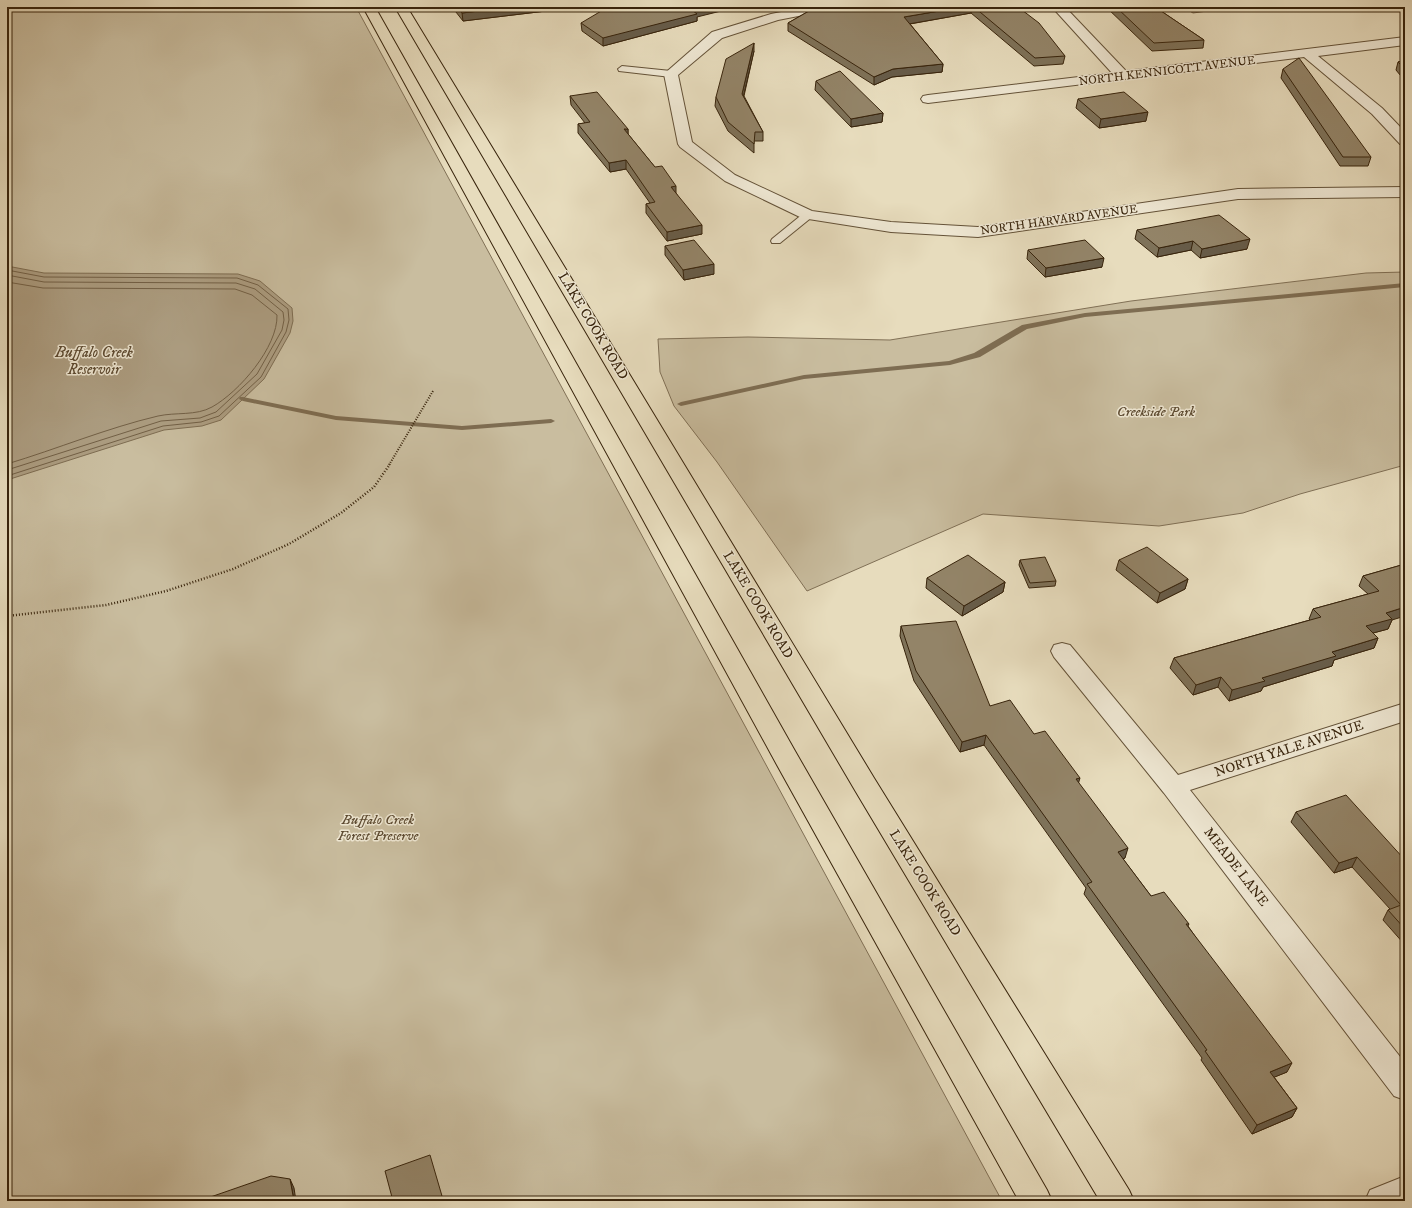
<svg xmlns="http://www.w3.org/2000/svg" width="1412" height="1208" viewBox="0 0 1412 1208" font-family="'IM FELL DW Pica',serif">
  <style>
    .green { fill: #c9bd9f; stroke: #807056 }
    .water { fill: #ac9d81; stroke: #7e6d52 }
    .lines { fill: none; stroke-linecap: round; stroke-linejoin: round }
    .shore { stroke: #726046; stroke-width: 1 }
    .stream { fill: #7e6d52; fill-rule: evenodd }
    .service-casing { stroke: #645238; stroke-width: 2 }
    .minor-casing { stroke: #645238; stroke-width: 2 }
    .tertiary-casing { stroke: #645238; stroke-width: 2 }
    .primary-casing { stroke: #38240c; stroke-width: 2 }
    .path-far1 { stroke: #38240c; stroke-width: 2; stroke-dasharray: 1 1.5; stroke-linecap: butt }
    .path { stroke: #38240c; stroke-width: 2.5; stroke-dasharray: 1 2; stroke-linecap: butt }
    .service { fill: #efe8d4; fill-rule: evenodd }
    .minor { fill: #efe8d4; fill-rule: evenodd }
    .tertiary { fill: #efe8d4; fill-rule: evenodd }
    .primary { fill: #e7dcbd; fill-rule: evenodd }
    .wall { fill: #7e7259; stroke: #38240c }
    .shaded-wall { fill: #675c49; stroke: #38240c }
    .building { fill: #938468; stroke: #38240c }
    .labels { text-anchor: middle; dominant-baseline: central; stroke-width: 3; stroke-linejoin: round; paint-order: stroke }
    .far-street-label { font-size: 12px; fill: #38240c; stroke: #efe8d4 }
    .street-label { font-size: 14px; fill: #38240c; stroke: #efe8d4 }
    .park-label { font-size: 14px; font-style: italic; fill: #5c4a31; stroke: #efe8d4 }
    .water-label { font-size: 15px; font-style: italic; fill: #5b482f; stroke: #efe8d4 }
  </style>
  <rect width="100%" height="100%" fill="#e7dcbd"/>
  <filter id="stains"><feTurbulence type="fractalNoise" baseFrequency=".005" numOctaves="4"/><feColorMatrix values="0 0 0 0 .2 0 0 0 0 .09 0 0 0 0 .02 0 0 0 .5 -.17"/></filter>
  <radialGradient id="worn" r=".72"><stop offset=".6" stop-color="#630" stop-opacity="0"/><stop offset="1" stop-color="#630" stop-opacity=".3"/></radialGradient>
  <path class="green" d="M 7,7 L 356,7 L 1002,1201 L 7,1201 Z
    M 1405,272 L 1405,465 L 1300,494 L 1243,513 L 1159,526 L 983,514 L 807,591 L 717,462 L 674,406 L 660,372 L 658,339 L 748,337 L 890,340 L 1131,301 L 1366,273 Z"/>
  <path class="water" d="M 1183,7 L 1236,7 L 1193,13 Z
    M 7,266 L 44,273 L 238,274 L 260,281 L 292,308 L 293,321 L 290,333 L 264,379 L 221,420 L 202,426 L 164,430 L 7,480 Z"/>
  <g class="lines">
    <path class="shore" d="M 7,270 L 44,277 L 237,278 L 258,285 L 288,309 L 289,320 L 286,332 L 261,377 L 219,416 L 201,422 L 163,426 L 7,476
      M 7,275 L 44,282 L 236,283 L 255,289 L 283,312 L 284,320 L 282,330 L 257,374 L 216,412 L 200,418 L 161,421 L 7,470
      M 7,282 L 43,288 L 235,289 L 252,295 L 277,315 C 278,347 239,392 212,407 C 196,416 176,412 158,416 C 107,428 57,449 7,464"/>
    <path class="stream" d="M 1405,283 L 1405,287 L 1085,317 L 1027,329 L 980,357 L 950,365 L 804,379 L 681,406 L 677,404 L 681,402 L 804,375 L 949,361 L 974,353 L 1022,325 L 1085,313 Z
      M 240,397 L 243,397 L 336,416 L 462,426 L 551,419 L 555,421 L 551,423 L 462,430 L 336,420 L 243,401 L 239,399 Z"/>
    <g class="service-casing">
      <path id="service" d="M 622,66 L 671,71 L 675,74 L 671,77 L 619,71 L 618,69 Z
        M 808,212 L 812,213 L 813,215 L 812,217 L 780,243 L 772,243 L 771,241 L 772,239 L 804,213 Z"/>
    </g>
    <g class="minor-casing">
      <path id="minor" d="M 806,7 L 831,7 L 829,10 L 778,20 L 722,38 L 678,75 L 692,142 L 735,175 L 812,211 L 891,222 L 978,227 L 1238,189 L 1405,187 L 1405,197 L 1238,199 L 978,237 L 891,232 L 802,218 L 725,181 L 680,147 L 678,144 L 664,74 L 712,32 L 771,14 Z
        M 1052,7 L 1065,7 L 1126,71 L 1405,37 L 1405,45 L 1318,56 L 1382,108 L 1405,132 L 1405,145 L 1400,144 L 1372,114 L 1304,57 L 928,103 L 923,102 L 921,99 L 923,96 L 928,95 L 1112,73 Z
        M 1062,643 L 1070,645 L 1178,775 L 1405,703 L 1405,721 L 1190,790 L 1405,1063 L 1405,1100 L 1394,1096 L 1164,793 L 1054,657 L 1051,651 L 1054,645 Z"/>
    </g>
    <g class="tertiary-casing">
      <path id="tertiary" d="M 1405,1176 L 1405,1201 L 1365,1201 L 1370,1190 Z"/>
    </g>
    <g class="primary-casing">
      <path id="primary" d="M 363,7 L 375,7 L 795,751 L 1047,1190 L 1052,1201 L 1019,1201 L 777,765 Z
        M 395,7 L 407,7 L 874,778 L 1129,1190 L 1134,1201 L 1100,1201 L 856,792 Z"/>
    </g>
    <path class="path-far1" d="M 389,465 L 433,391"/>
    <path class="path" d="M 7,616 L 106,605 L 166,591 L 233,569 L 289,544 L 341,513 L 374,487 L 390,464"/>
    <use href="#service" class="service"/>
    <use href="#minor" class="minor"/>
    <use href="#tertiary" class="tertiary"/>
    <use href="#primary" class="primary"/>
  </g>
  <path class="wall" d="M 452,7 L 546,7 L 546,11 L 463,21 Z
    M 816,7 L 1018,7 L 1065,56 L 1063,64 L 1034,66 L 971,13 L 910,24 L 943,64 L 942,72 L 892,77 L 874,85 L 788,31 L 788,23 Z
    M 1106,7 L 1156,7 L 1161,11 L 1204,40 L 1203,48 L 1152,51 Z
    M 697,17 L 697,21 L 603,46 L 582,31 L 581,23 Z
    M 754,51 L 744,96 L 763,132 L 763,141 L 754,141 L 754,153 L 728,131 L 715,106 L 716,97 Z
    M 1405,60 L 1405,81 L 1396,70 L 1398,62 Z
    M 1283,69 L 1371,157 L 1368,166 L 1340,166 L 1281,78 Z
    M 816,81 L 883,113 L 882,122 L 851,127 L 815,90 Z
    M 570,96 L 628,129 L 628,134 L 676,193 L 702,234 L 667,241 L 646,213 L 646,204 L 650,203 L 626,169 L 610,172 L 578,133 L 578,124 L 585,123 L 571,105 Z
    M 1078,99 L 1146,121 L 1099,128 L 1076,108 Z
    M 1137,230 L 1247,249 L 1200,258 L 1191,250 L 1157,257 L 1135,239 Z
    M 665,246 L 714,274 L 684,280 L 665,255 Z
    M 1028,250 L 1102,267 L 1045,277 L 1027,259 Z
    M 1020,560 L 1056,581 L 1055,586 L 1029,588 L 1019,565 Z
    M 1119,560 L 1188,579 L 1185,589 L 1157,603 L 1116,570 Z
    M 1405,564 L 1392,620 L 1388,629 L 1373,633 L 1378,638 L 1374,648 L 1334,660 L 1332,666 L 1263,687 L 1261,691 L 1229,701 L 1218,687 L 1193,695 L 1170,668 L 1174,658 L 1310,620 L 1309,619 L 1313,609 L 1368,594 L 1359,586 L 1363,576 Z
    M 927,578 L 1005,582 L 1003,592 L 962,616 L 926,588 Z
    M 901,626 L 990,706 L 1034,734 L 1078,783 L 1125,858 L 1123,859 L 1151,896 L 1189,924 L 1188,926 L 1287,1072 L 1274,1077 L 1297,1108 L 1292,1117 L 1252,1134 L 1201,1060 L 1202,1058 L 1084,894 L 1086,888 L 984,745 L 960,752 L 914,681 L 900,636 Z
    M 1405,786 L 1405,799 L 1401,794 Z
    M 1296,812 L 1405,860 L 1405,945 L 1383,920 L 1388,910 L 1390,909 L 1352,867 L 1334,873 L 1291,822 Z"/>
  <path class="shaded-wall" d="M 513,7 L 546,7 L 546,11 L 463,21 L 462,13 Z
    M 706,7 L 737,7 L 697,17 L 697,21 L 603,46 L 603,38 L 692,10 Z
    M 963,7 L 972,7 L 971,13 L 903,25 L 904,17 Z
    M 754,43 L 754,51 L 742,102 L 742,94 Z
    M 943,64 L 942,72 L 892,77 L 874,85 L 874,77 L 893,69 Z
    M 1148,112 L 1146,121 L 1099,128 L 1101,119 Z
    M 883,113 L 882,122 L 851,127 L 851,119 Z
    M 624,129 L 628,129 L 628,137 Z
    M 626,160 L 626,169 L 610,172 L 609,163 Z
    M 676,186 L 676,194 L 671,187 Z
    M 702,225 L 702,234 L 667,241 L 667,232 Z
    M 1250,239 L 1247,249 L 1200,258 L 1202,249 Z
    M 1193,241 L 1191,250 L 1157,257 L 1159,248 Z
    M 1104,258 L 1102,267 L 1045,277 L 1046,268 Z
    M 714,264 L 714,274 L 684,280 L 683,270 Z
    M 1188,579 L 1185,589 L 1157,603 L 1160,593 Z
    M 1005,582 L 1003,592 L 962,616 L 964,606 Z
    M 1405,607 L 1405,616 L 1392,620 L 1388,629 L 1362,636 L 1366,626 L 1386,613 Z
    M 1378,638 L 1374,648 L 1334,660 L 1332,666 L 1263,687 L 1261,691 L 1229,701 L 1232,690 L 1262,678 L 1332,652 Z
    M 1221,677 L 1218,687 L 1193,695 L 1196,685 Z
    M 986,735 L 984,745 L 960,752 L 962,742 Z
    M 1080,778 L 1077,788 L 1076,779 Z
    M 1128,848 L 1125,858 L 1115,862 L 1118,852 Z
    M 1357,857 L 1352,867 L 1334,873 L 1339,863 Z
    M 1292,1063 L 1287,1072 L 1265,1081 L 1270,1072 Z
    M 1297,1108 L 1292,1117 L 1252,1134 L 1257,1125 Z
    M 290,1179 L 294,1188 L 296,1201 L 294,1201 Z
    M 442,1196 L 443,1201 L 427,1201 Z"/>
  <path class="building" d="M 457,7 L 513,7 L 462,13 Z
    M 608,7 L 706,7 L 692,10 L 697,14 L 603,38 L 581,23 Z
    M 816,7 L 963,7 L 904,17 L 943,64 L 893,69 L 874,77 L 788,23 Z
    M 974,7 L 1018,7 L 1039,23 L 1065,56 L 1035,58 Z
    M 1116,7 L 1156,7 L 1161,11 L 1204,40 L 1154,43 Z
    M 754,43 L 742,94 L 763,132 L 755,132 L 754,144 L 728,122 L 716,97 L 726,59 Z
    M 1299,58 L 1371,157 L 1343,157 L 1283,69 Z
    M 1405,60 L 1405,69 L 1398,62 Z
    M 840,71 L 883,113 L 851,119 L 816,81 Z
    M 597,92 L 628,129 L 624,129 L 655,167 L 662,166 L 676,186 L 671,187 L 702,225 L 667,232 L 646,204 L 655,202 L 626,160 L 609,163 L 578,124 L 590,122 L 570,96 Z
    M 1124,92 L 1148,112 L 1101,119 L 1078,99 Z
    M 1219,215 L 1250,239 L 1202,249 L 1193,241 L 1159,248 L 1137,230 Z
    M 694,240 L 714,264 L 683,270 L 665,246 Z
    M 1085,240 L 1104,258 L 1046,268 L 1028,250 Z
    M 1147,547 L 1188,579 L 1160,593 L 1119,560 Z
    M 968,555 L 1005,582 L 964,606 L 927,578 Z
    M 1045,557 L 1056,581 L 1030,583 L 1020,560 Z
    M 1405,564 L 1405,607 L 1386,613 L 1392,619 L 1366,626 L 1378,638 L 1332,652 L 1336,656 L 1262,678 L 1265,681 L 1232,690 L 1221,677 L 1196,685 L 1174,658 L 1321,617 L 1313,609 L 1379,591 L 1363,576 Z
    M 956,621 L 990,706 L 1010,700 L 1034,734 L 1045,731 L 1080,778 L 1076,779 L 1128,848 L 1118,852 L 1151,896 L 1164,892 L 1189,924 L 1186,924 L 1292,1063 L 1270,1072 L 1297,1108 L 1257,1125 L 1205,1051 L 1207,1050 L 1087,884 L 1092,882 L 986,735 L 962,742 L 916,671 L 901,626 Z
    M 1346,795 L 1405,860 L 1405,929 L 1388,910 L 1401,905 L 1357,857 L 1339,863 L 1296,812 Z
    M 430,1155 L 442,1196 L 427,1201 L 393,1201 L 385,1171 Z
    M 271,1176 L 290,1179 L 294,1201 L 199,1201 Z"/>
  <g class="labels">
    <g class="far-street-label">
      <text transform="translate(1167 71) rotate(-7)">NORTH KENNICOTT AVENUE</text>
      <text transform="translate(1059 220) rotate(-8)">NORTH HARVARD AVENUE</text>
    </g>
    <g class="street-label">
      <text transform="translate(593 326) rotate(59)">LAKE COOK ROAD</text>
      <text transform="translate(758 605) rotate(59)">LAKE COOK ROAD</text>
      <text transform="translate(1289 749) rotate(-18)">NORTH YALE AVENUE</text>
      <text transform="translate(1236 867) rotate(52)">MEADE LANE</text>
      <text transform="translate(925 883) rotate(58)">LAKE COOK ROAD</text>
    </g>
    <g class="park-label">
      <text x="1156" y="412">Creekside Park</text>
      <text x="378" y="820">Buffalo Creek<tspan x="378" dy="16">Forest Preserve</tspan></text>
    </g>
    <g class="water-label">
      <text x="94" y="352">Buffalo Creek<tspan x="94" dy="17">Reservoir</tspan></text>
    </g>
  </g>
  <rect width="1412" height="1208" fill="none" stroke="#e7dcbd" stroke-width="24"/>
  <rect x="8" y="8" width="1396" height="1192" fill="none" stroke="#38240c" stroke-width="2"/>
  <rect x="12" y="12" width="1388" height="1184" fill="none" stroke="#38240c"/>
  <rect width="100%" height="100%" filter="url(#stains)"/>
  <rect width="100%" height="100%" fill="url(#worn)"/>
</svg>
